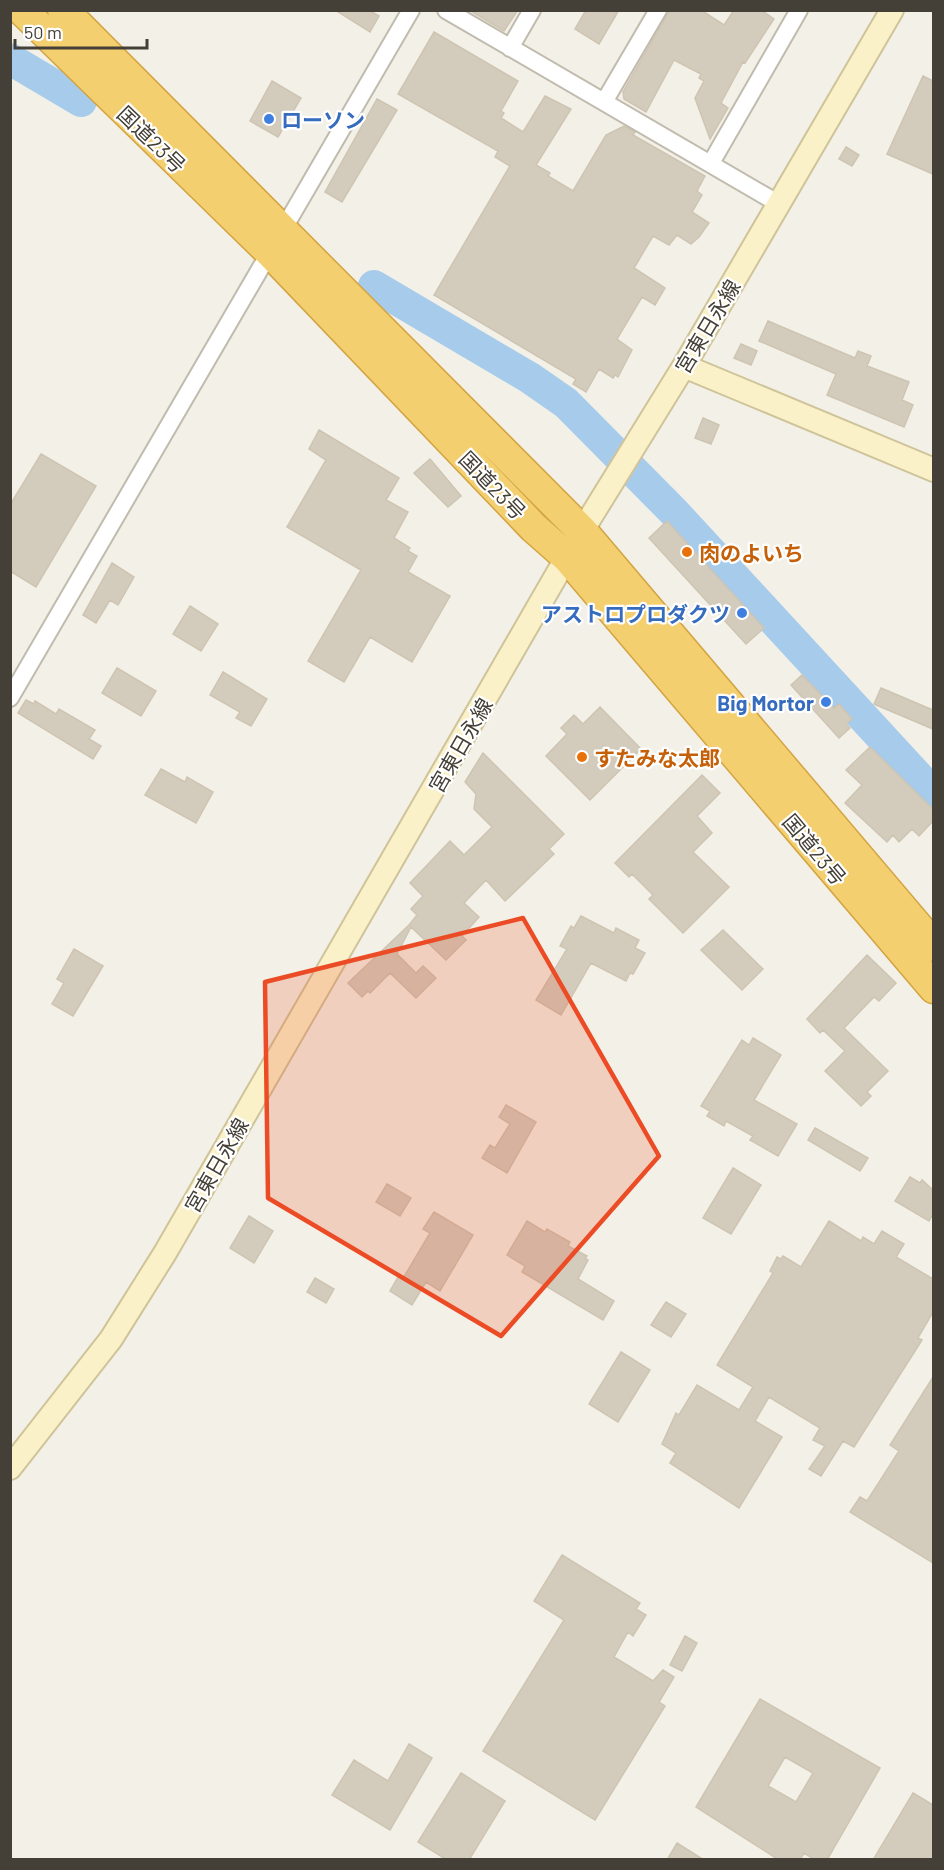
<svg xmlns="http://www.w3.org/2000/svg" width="944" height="1870" viewBox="0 0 944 1870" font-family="Barlow,'Noto Sans JP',sans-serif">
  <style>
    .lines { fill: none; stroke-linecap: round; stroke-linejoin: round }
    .river { stroke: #a7cceb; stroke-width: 32 }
    .building { fill: #d3ccbd; stroke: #cec4b1; stroke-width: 1.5; fill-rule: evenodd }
    .street-casing { stroke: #c0bbad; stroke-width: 20 }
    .secondary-casing { stroke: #cfc499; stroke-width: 26 }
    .highway-casing { stroke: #d3a441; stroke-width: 33 }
    .street { stroke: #fff; stroke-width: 16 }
    .secondary { stroke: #fbf1c9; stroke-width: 22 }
    .highway { stroke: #f4cf70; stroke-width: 30 }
    .marked { fill: #ec4c25; fill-opacity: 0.2; stroke: #ec4c25; stroke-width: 4.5; stroke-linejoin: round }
    .shop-dot { fill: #3f7fe0; stroke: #fff; stroke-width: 2 }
    .food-dot { fill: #e8710a; stroke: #fff; stroke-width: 2 }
    .labels { text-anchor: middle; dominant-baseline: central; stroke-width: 4.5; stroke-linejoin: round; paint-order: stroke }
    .shop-label { font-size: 21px; font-weight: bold; fill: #366cbe; stroke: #fff; text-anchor: end }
    .street-label { font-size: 21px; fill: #454037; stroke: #fff }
    .food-label { font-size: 21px; font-weight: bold; fill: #c56008; stroke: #fff; text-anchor: start }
  </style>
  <rect width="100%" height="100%" fill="#f2f0e7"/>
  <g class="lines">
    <path class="river" d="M 10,59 L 81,101
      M 374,286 L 530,378 L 566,403 L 674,512 L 934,794"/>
  </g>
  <path class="building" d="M 335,10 L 369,10 L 379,16 L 370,32 Z
    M 469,10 L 518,10 L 504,31 Z
    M 586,10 L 619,10 L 599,44 L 575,29 Z
    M 670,10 L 701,10 L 724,25 L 734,10 L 761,10 L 774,19 L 745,63 L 743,62 L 721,103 L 728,108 L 710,139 L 695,98 L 704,81 L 699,78 L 701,74 L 674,60 L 646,112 L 624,99 L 623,92 Z
    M 434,32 L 518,81 L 501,111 L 504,113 L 501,118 L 523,132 L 545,96 L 571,109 L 536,165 L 550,173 L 548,176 L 573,191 L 606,135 L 624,126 L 635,132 L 633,135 L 705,176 L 697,191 L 702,195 L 692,212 L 709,223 L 699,237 L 691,244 L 677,235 L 669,245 L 653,236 L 634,268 L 665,288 L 655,305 L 642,297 L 617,339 L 632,350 L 618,377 L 615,375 L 613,378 L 599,369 L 586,392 L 573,384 L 576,379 L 434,295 L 510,166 L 495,157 L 498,151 L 398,94 Z
    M 923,76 L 933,81 L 933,174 L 887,154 Z
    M 272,81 L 301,98 L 278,137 L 250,121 Z
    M 377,99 L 397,110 L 342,202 L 325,192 Z
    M 846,147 L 859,155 L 852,166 L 839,159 Z
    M 768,321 L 855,358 L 858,351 L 871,356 L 867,366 L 909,382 L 902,400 L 913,405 L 904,427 L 827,395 L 836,374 L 759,341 Z
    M 741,344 L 757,351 L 751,365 L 734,358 Z
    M 703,418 L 719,425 L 711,444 L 695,438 Z
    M 319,430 L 399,478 L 386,500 L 408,512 L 394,538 L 410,548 L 408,551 L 417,556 L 408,572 L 450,596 L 412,662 L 370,637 L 344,682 L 308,661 L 361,570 L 287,527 L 326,460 L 309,449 Z
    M 41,454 L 96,486 L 36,587 L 10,571 L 10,505 Z
    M 430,459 L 461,496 L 448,507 L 414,473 Z
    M 667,521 L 764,628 L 746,644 L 649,538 Z
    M 112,563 L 134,577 L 118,605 L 110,600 L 96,623 L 83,615 Z
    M 190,606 L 218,624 L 201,651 L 173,634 Z
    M 117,668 L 156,691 L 141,716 L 102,693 Z
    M 223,672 L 267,699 L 251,726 L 236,718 L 240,712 L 210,695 Z
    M 802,675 L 834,708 L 839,704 L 852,719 L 846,724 L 850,728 L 839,738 L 791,685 Z
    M 881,688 L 933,710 L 933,729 L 874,704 Z
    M 26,700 L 34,704 L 35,701 L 56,714 L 59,709 L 95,730 L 89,739 L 101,746 L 93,759 L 18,713 Z
    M 600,707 L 641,749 L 590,800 L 546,756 L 567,734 L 561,728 L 574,715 L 583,724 Z
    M 870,747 L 933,809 L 933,821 L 919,836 L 912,829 L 899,842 L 893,835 L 887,842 L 845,803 L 862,785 L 846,770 Z
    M 483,753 L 564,834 L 549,849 L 554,854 L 505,901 L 486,880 L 464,903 L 479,917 L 462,936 L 466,940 L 446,960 L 411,927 L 397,954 L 416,973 L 423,966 L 436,978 L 416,998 L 390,973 L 370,993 L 368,991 L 362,997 L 348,983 L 409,925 L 417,915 L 411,909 L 423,896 L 410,883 L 450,841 L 464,855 L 492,827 L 474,809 L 476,794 L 465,782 Z
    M 161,769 L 185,782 L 187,777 L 213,792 L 196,823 L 145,795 Z
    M 702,775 L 720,793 L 697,816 L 712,833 L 693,852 L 729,887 L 683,933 L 649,899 L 653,895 L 632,874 L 629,877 L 615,863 Z
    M 581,916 L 614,933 L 616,928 L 639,940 L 635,948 L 645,953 L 633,974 L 630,973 L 626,981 L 591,963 L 561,1015 L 536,1000 L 567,949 L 560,946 L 571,926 L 574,928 Z
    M 723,930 L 763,969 L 742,990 L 701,950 Z
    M 74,949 L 103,966 L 73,1016 L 52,1004 L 64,983 L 57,979 Z
    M 867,955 L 896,983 L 879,1001 L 874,997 L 844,1028 L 888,1071 L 867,1092 L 871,1096 L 861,1106 L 825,1071 L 845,1051 L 823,1030 L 820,1033 L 807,1019 Z
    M 753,1038 L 781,1055 L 754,1100 L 797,1124 L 778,1156 L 750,1140 L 753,1136 L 726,1121 L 724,1126 L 707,1116 L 710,1111 L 701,1106 L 742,1040 L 749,1045 Z
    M 506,1105 L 536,1122 L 507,1173 L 482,1158 L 490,1145 L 495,1148 L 510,1124 L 499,1117 Z
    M 815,1128 L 868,1158 L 860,1171 L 808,1140 Z
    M 733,1168 L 761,1185 L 731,1234 L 703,1218 Z
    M 910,1177 L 920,1183 L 922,1180 L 933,1190 L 933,1214 L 929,1221 L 895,1201 Z
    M 387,1184 L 411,1198 L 400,1216 L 376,1202 Z
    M 434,1212 L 473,1235 L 440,1291 L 426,1282 L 412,1305 L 390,1291 L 398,1277 L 402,1280 L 430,1233 L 423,1229 Z
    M 249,1216 L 273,1231 L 254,1263 L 230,1248 Z
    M 527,1221 L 545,1232 L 547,1229 L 570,1242 L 568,1246 L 587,1256 L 585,1258 L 588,1260 L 578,1279 L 614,1301 L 603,1320 L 522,1272 L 525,1266 L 507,1255 Z
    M 829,1221 L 861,1241 L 863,1237 L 874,1244 L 882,1231 L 904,1244 L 896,1257 L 933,1279 L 933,1312 L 918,1338 L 922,1340 L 854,1447 L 843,1441 L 821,1476 L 809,1469 L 825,1446 L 813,1440 L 820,1428 L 769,1397 L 755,1421 L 782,1437 L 739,1508 L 670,1463 L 676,1453 L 662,1444 L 676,1413 L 679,1415 L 697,1385 L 739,1410 L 753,1387 L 717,1365 L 773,1273 L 770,1271 L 777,1257 L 781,1259 L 783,1256 L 801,1267 Z
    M 315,1278 L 334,1289 L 326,1303 L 307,1292 Z
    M 666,1302 L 686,1314 L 671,1337 L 651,1325 Z
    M 621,1352 L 650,1370 L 618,1422 L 589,1404 Z
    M 933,1377 L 933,1563 L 850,1512 L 860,1497 L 867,1501 L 899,1451 L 890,1445 Z
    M 562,1555 L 640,1603 L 636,1609 L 646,1615 L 633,1636 L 628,1632 L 614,1657 L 653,1681 L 663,1670 L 674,1677 L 659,1702 L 665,1706 L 595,1820 L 483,1751 L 564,1620 L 534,1601 Z
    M 685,1636 L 697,1643 L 682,1671 L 670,1665 Z
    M 760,1699 L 880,1768 L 827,1860 L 815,1860 L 804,1853 L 800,1860 L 779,1860 L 696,1807 ZM 785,1757 L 813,1773 L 796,1802 L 768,1786 Z
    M 409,1744 L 432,1758 L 390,1830 L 332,1795 L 354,1760 L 388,1781 Z
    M 461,1773 L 505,1801 L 469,1860 L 447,1860 L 418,1842 Z
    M 913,1793 L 933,1805 L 933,1860 L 873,1860 Z
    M 677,1843 L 704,1860 L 667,1860 Z"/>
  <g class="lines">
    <g class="street-casing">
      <path id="street" d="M 446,10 L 779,204
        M 510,48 L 532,10
        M 604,102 L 658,10
        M 711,163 L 799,10
        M 10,698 L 411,10"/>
    </g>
    <g class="secondary-casing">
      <path id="secondary" d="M 684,366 L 934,470
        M 10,1468 L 111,1339 L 165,1253 L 582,531 L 684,366 L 892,10"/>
    </g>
    <g class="highway-casing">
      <path id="highway" d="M 22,10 L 270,252 L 534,528 L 568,558 L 934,988
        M 63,10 L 582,531 L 934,946"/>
    </g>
    <use href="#street" class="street"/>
    <use href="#secondary" class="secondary"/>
    <use href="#highway" class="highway"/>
  </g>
  <path class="marked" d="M 523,918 L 659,1156 L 501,1336 L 268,1198 L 265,982 Z"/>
  <g class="shop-dot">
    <circle cx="269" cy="119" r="6"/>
    <circle cx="742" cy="613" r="6"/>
    <circle cx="826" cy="702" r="6"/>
  </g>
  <g class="food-dot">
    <circle cx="687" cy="552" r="6"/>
    <circle cx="582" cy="757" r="6"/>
  </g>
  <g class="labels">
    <g class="shop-label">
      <text x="281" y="119" text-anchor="start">ローソン</text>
      <text x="730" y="613">アストロプロダクツ</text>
      <text x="814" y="702">Big Mortor</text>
    </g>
    <g class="street-label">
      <text transform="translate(152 139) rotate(44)">国道23号</text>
      <text transform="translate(707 326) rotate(-59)">宮東日永線</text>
      <text transform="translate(493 485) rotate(46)">国道23号</text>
      <text transform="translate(460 745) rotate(-60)">宮東日永線</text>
      <text transform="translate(815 849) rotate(50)">国道23号</text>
      <text transform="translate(216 1165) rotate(-60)">宮東日永線</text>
    </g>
    <g class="food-label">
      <text x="699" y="552">肉のよいち</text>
      <text x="594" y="757">すたみな太郎</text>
    </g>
  </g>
  <rect width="944" height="1870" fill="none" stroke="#454037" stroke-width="24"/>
  <path d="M15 39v9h132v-9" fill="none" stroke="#454037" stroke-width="3"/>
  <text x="24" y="39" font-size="18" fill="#454037" stroke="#ffffff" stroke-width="4.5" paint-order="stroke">50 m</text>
</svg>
